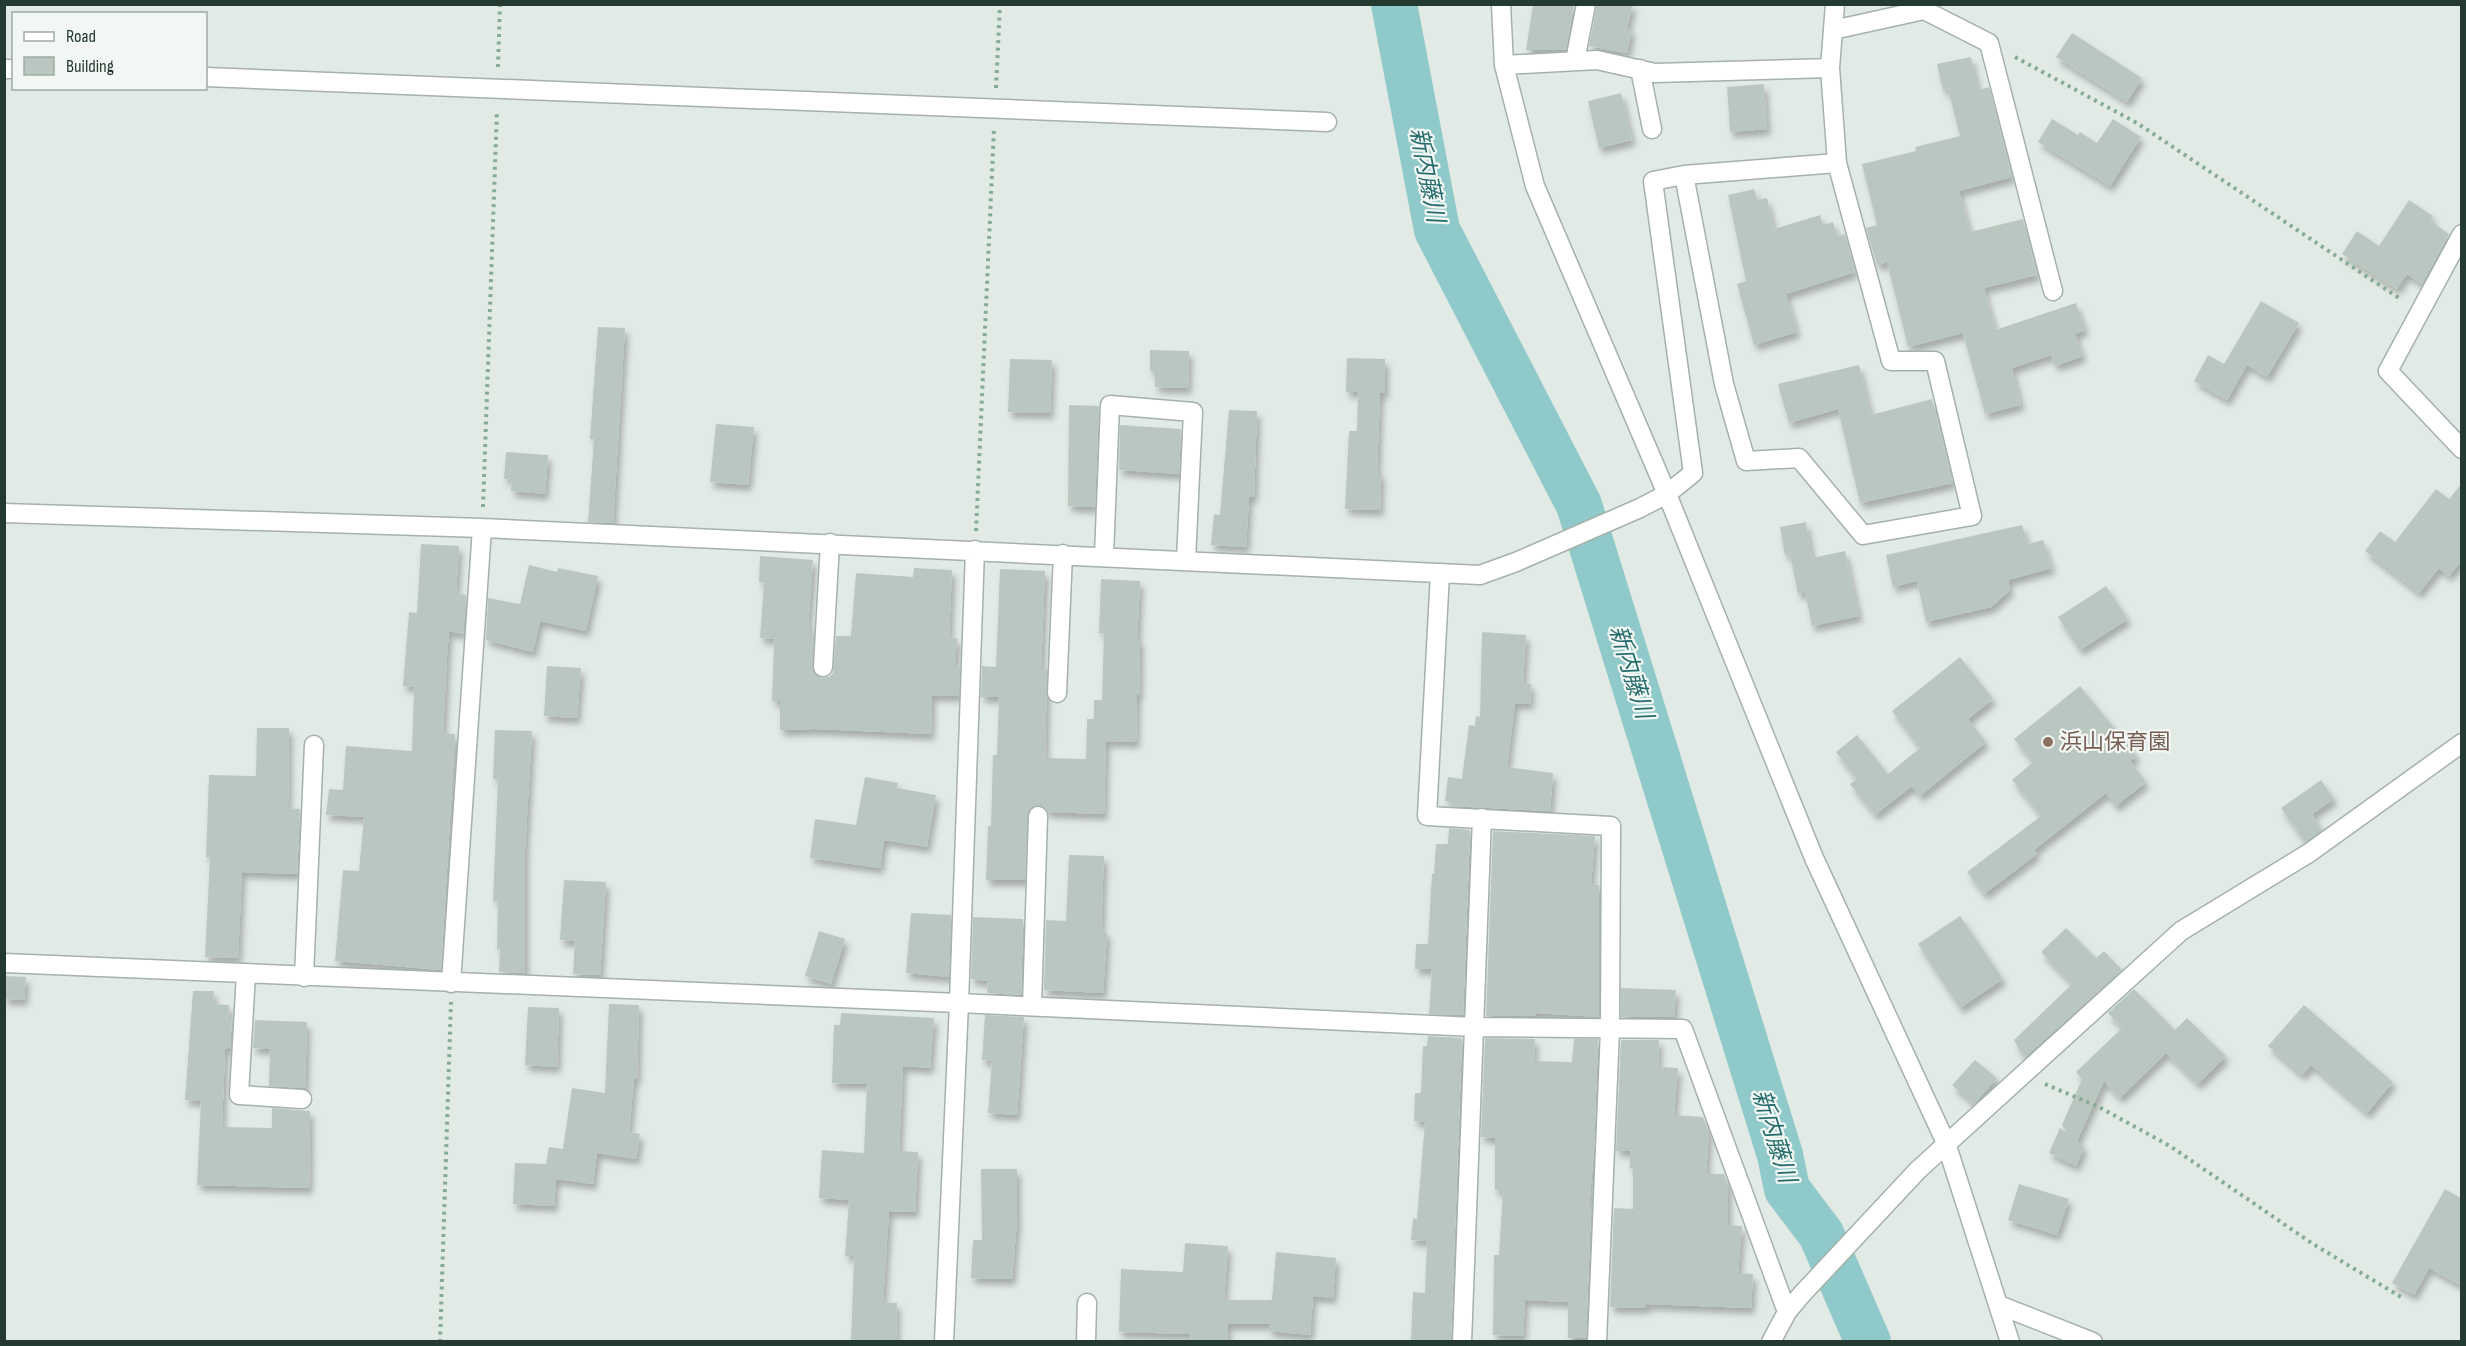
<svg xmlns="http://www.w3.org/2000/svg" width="2466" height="1346" viewBox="0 0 2466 1346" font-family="'Sofia Sans Condensed','Noto Sans JP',sans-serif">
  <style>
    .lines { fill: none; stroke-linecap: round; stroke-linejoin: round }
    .river { stroke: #90c9c9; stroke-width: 46 }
    .building { fill: #bac7c0; filter: url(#shadow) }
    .street-casing { stroke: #a5b1ab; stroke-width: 21 }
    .path { stroke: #86aa99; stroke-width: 4; stroke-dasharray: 3 4.5; stroke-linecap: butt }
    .street { stroke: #fff; stroke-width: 18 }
    .education-dot { fill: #8d6e63; stroke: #f2f7f3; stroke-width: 2 }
    .labels { text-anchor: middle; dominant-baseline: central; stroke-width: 4.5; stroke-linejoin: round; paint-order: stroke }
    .education-label { font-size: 22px; fill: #785e54; stroke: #f2f7f3; text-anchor: start }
    .water-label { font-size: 24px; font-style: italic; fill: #256c6d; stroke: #f2f7f3 }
  </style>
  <defs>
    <filter id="shadow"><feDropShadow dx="3.5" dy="6" stdDeviation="3" flood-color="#0004"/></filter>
  </defs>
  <rect width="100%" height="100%" fill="#e2eae5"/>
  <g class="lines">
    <path class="river" d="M 1394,4 L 1437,230 L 1579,505 L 1780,1155 L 1787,1189 L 1821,1234 L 1868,1342"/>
  </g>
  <path class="building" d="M 1533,4 L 1574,4 L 1566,50 L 1526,50 Z
    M 1597,4 L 1633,4 L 1627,28 L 1632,29 L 1627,53 L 1589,46 Z
    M 2072,33 L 2142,78 L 2127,102 L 2056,57 Z
    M 1971,57 L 1978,90 L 1989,87 L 2012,177 L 1959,191 L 1970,232 L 2023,219 L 2037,275 L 1984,288 L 1995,330 L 2076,303 L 2085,330 L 2075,334 L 2083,356 L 2055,366 L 2051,355 L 2012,368 L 2021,405 L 1985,414 L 1963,333 L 1908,347 L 1887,262 L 1877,265 L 1866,228 L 1877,225 L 1862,164 L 1916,151 L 1915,147 L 1960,136 L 1948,89 L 1943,90 L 1937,64 Z
    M 1764,84 L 1767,129 L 1730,132 L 1727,87 Z
    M 1621,93 L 1632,140 L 1599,148 L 1588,101 Z
    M 2052,119 L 2078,135 L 2080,132 L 2097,143 L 2113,119 L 2141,137 L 2110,186 L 2038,142 Z
    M 1754,189 L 1757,200 L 1767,198 L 1774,229 L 1820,215 L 1823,225 L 1833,222 L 1837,236 L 1845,234 L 1855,272 L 1786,294 L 1797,332 L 1754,345 L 1737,284 L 1746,281 L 1728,195 Z
    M 2409,200 L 2433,216 L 2430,221 L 2449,234 L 2422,284 L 2407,274 L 2397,289 L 2342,254 L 2357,231 L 2379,246 Z
    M 2261,301 L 2299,323 L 2267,377 L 2247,365 L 2227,400 L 2194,381 L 2208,355 L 2224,364 Z
    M 598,327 L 625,328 L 613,523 L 588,522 L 594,439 L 590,439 Z
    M 1150,350 L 1189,351 L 1188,388 L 1155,387 L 1155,371 L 1150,371 Z
    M 1347,358 L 1385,359 L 1385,393 L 1380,393 L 1377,473 L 1381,473 L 1380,510 L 1345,509 L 1349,431 L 1357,431 L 1358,392 L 1346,392 Z
    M 1010,359 L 1052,360 L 1050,413 L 1008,412 Z
    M 1859,365 L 1871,415 L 1932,399 L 1953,483 L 1860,503 L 1838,409 L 1789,423 L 1778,384 Z
    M 1069,405 L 1099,406 L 1095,507 L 1068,506 Z
    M 1229,410 L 1257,411 L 1254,497 L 1249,497 L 1246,547 L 1211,545 L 1214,514 L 1220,515 Z
    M 716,424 L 754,427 L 748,485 L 710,482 Z
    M 1120,425 L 1181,429 L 1179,474 L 1119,470 Z
    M 506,452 L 548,455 L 545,494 L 511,491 L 512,479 L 504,479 Z
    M 2462,483 L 2462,560 L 2449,576 L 2439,568 L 2419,593 L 2365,551 L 2380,531 L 2395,542 L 2436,489 L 2449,499 Z
    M 1806,522 L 1812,558 L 1845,551 L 1859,616 L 1812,626 L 1805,592 L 1798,594 L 1790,554 L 1785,555 L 1780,527 Z
    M 2022,525 L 2028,544 L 2043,540 L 2052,568 L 2008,580 L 2010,590 L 1991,607 L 1926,622 L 1917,581 L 1893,587 L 1886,555 Z
    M 421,544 L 459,546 L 456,593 L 466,595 L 463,634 L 449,631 L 447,655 L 443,733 L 455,734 L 441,970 L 335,961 L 343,870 L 359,871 L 364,817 L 326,815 L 329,789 L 343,790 L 346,746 L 412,751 L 414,687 L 403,686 L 409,612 L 417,613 Z
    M 760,556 L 813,560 L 808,626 L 810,626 L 810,634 L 814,634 L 813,672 L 822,678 L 829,677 L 833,673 L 836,636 L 851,636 L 856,573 L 913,577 L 914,568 L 952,570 L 949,637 L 957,638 L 955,665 L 960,666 L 959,696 L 932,695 L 931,734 L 815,729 L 780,730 L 780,701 L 772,701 L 774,639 L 760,638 L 764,582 L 759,582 Z
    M 529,565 L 557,572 L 558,568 L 598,576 L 586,631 L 540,621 L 533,652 L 486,640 L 488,598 L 520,604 Z
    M 1000,569 L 1045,571 L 1041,669 L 1047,669 L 1045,758 L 1086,759 L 1087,719 L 1094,719 L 1094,700 L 1102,700 L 1104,633 L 1099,633 L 1101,579 L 1140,581 L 1137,640 L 1140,640 L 1139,695 L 1137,695 L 1136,742 L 1106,741 L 1104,814 L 1048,812 L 1044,807 L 1039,805 L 1029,810 L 1025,880 L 986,880 L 988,826 L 991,826 L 993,755 L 997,755 L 999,697 L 981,697 L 982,666 L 996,667 Z
    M 2106,586 L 2128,619 L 2080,650 L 2058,617 Z
    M 1482,632 L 1526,635 L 1523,683 L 1531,684 L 1530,704 L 1515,703 L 1507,767 L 1553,773 L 1550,811 L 1450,806 L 1451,802 L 1445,801 L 1448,777 L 1462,779 L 1469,725 L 1475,726 L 1476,716 L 1480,717 Z
    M 1960,657 L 1993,699 L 1968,719 L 1986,742 L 1920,796 L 1912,786 L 1875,815 L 1850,784 L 1857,779 L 1836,752 L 1857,735 L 1888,774 L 1920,748 L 1892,711 Z
    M 547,666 L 581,668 L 577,718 L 544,716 Z
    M 2080,686 L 2137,756 L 2130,761 L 2146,782 L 2116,806 L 2106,793 L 2034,850 L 2037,854 L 1984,894 L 1967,872 L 2041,816 L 2012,780 L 2033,762 L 2014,739 Z
    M 257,728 L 289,728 L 288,808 L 300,809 L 297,874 L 242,872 L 238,958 L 205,957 L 210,857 L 206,857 L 209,775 L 256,776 Z
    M 495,730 L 532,731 L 525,850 L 525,973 L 499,972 L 500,949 L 497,949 L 498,901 L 493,901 L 498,779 L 493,779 Z
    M 865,777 L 898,783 L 897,788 L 936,795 L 927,847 L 884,840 L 880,868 L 810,858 L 815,819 L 856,825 Z
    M 2321,780 L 2334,799 L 2312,814 L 2322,830 L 2305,842 L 2281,808 Z
    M 1449,828 L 1470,830 L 1463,1015 L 1429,1014 L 1432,969 L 1415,969 L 1416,944 L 1428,944 L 1432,874 L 1434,874 L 1436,844 L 1448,844 Z
    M 1493,831 L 1595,836 L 1591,884 L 1599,885 L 1599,1017 L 1536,1013 L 1536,1016 L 1486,1016 Z
    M 1069,855 L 1104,856 L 1101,931 L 1107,932 L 1103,993 L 1044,990 L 1046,920 L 1066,921 Z
    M 564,880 L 606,882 L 600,975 L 573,974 L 575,941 L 560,940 Z
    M 911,913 L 951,915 L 949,977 L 906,973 Z
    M 1960,916 L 2003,979 L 1960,1008 L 1918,944 Z
    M 973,917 L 1023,919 L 1021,995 L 987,993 L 988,981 L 971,979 Z
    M 2066,928 L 2096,958 L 2104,951 L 2122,970 L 2024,1058 L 2014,1040 L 2072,984 L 2041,952 Z
    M 819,931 L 845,939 L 831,984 L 805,976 Z
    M 4,976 L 26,977 L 24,1000 L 4,999 Z
    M 1621,988 L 1676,990 L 1674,1017 L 1621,1017 Z
    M 2134,989 L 2175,1030 L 2187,1018 L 2226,1056 L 2198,1084 L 2166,1053 L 2120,1098 L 2104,1081 L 2077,1141 L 2084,1147 L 2076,1166 L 2049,1153 L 2060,1128 L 2067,1133 L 2062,1125 L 2082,1079 L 2076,1072 L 2122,1028 L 2108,1013 Z
    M 193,991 L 214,991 L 213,1004 L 229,1005 L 228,1019 L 232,1019 L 230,1047 L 225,1049 L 222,1127 L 272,1128 L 272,1108 L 310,1111 L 309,1188 L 197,1185 L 201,1101 L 185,1100 Z
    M 609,1004 L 639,1005 L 637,1079 L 634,1079 L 629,1132 L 640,1134 L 636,1159 L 597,1153 L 593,1184 L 556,1179 L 554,1206 L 513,1204 L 515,1163 L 546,1164 L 549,1147 L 563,1149 L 572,1088 L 605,1093 Z
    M 2304,1005 L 2393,1082 L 2367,1113 L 2311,1065 L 2302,1075 L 2268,1046 Z
    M 528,1007 L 559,1008 L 557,1067 L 525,1065 Z
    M 841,1013 L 934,1018 L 930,1068 L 903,1066 L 899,1151 L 918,1152 L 915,1212 L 889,1211 L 883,1302 L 897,1303 L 896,1341 L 851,1341 L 854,1256 L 845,1256 L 849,1200 L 819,1198 L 822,1150 L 864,1153 L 867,1084 L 832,1083 L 834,1025 L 840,1025 Z
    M 985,1015 L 1024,1017 L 1017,1115 L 988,1113 L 992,1061 L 982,1060 Z
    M 255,1020 L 307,1022 L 305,1088 L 269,1086 L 270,1049 L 253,1048 Z
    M 1428,1036 L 1462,1038 L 1451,1341 L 1411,1341 L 1413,1292 L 1425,1293 L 1427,1241 L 1411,1240 L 1413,1218 L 1417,1219 L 1425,1122 L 1414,1121 L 1415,1093 L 1421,1093 L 1423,1046 L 1427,1046 Z
    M 1485,1038 L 1535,1039 L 1534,1061 L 1572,1062 L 1574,1039 L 1598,1039 L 1594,1150 L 1589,1207 L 1591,1207 L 1586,1338 L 1568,1338 L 1568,1302 L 1525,1300 L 1523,1336 L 1493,1335 L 1494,1255 L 1499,1255 L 1503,1191 L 1495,1190 L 1495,1138 L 1481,1137 Z
    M 1621,1040 L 1659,1040 L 1658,1067 L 1678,1068 L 1674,1115 L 1703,1117 L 1709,1132 L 1706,1174 L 1724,1174 L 1728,1185 L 1728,1225 L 1742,1226 L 1738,1273 L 1753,1274 L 1751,1308 L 1646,1304 L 1646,1308 L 1610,1307 L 1614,1208 L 1633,1209 L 1633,1168 L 1630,1168 L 1630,1151 L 1616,1151 Z
    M 1975,1060 L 1997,1078 L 1974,1104 L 1952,1085 Z
    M 981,1169 L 1017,1169 L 1017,1220 L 1012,1279 L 971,1278 L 973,1240 L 982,1240 Z
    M 2019,1184 L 2069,1199 L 2057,1235 L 2008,1220 Z
    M 2445,1189 L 2462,1199 L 2462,1286 L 2429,1268 L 2414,1295 L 2392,1283 Z
    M 1185,1243 L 1228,1246 L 1224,1300 L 1272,1300 L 1276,1252 L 1336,1258 L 1333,1298 L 1313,1296 L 1310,1335 L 1269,1331 L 1270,1324 L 1228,1324 L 1227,1341 L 1189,1341 L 1189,1334 L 1119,1332 L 1121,1269 L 1183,1272 Z"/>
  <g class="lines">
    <g class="street-casing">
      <path id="street" d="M 1501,4 L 1504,65 L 1535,186 L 1667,494 L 1814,858 L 1946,1143 L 2010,1342
        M 1835,4 L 1830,68 L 1837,163
        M 1833,30 L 1924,10 L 1989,43 L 2053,291
        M 1575,61 L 1586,4
        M 1504,65 L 1597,60 L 1655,73 L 1830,68
        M 4,69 L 14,69
        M 1640,69 L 1652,129
        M 206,77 L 1327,122
        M 1837,163 L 1891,361 L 1935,361 L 1972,516 L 1863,535 L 1799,458 L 1746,461 L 1724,384 L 1684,175 Z
        M 2462,234 L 2388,371 L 2462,449
        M 4,513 L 482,528 L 1480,575 L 1516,562 L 1640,508 L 1667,494 L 1693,473 L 1653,181 L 1684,175
        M 1104,556 L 1110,405 L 1193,412 L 1186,560
        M 1440,573 L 1427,816 L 1611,826 L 1610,1029 L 1597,1342
        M 823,667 L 830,543
        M 1057,693 L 1063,554
        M 4,963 L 959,1003 L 1475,1027 L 1683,1029 L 1787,1312
        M 246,974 L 239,1095 L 302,1099
        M 304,977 L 314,745
        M 451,983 L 482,528
        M 1032,1006 L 1038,816
        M 1999,1305 L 2093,1342
        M 944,1342 L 959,1003 L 975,550
        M 1086,1342 L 1087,1303
        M 1462,1342 L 1482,818
        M 1771,1342 L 1787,1312 L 1802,1294 L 1918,1170 L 2181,931 L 2309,853 L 2462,743"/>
    </g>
    <path class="path" d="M 2015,57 L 2137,123 L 2402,300
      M 498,67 L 500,4
      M 996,88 L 1000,4
      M 483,507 L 497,110
      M 976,531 L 994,128
      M 2045,1084 L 2099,1107 L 2170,1146 L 2313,1244 L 2401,1297
      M 440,1342 L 451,1002"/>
    <use href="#street" class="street"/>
  </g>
  <circle class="education-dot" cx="2048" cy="742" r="6"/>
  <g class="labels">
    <g class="education-label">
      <text x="2060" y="742">浜山保育園</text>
    </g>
    <g class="water-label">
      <text transform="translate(1427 175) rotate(79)">新内藤川</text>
      <text transform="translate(1631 672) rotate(73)">新内藤川</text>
      <text transform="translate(1774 1136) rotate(73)">新内藤川</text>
    </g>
  </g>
  <rect width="2466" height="1346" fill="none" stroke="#243930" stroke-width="12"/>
  <rect x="12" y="12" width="195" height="78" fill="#f2f7f3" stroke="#a0aba5" stroke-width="1.5"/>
  <rect x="24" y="32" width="30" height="9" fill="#ffffff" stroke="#a0aba5" stroke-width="1.5"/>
  <text x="66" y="42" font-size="18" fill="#243930">Road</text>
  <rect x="24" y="57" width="30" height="18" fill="#bac7c0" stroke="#a0aba5" stroke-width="1.5"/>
  <text x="66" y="72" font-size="18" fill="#243930">Building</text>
</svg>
